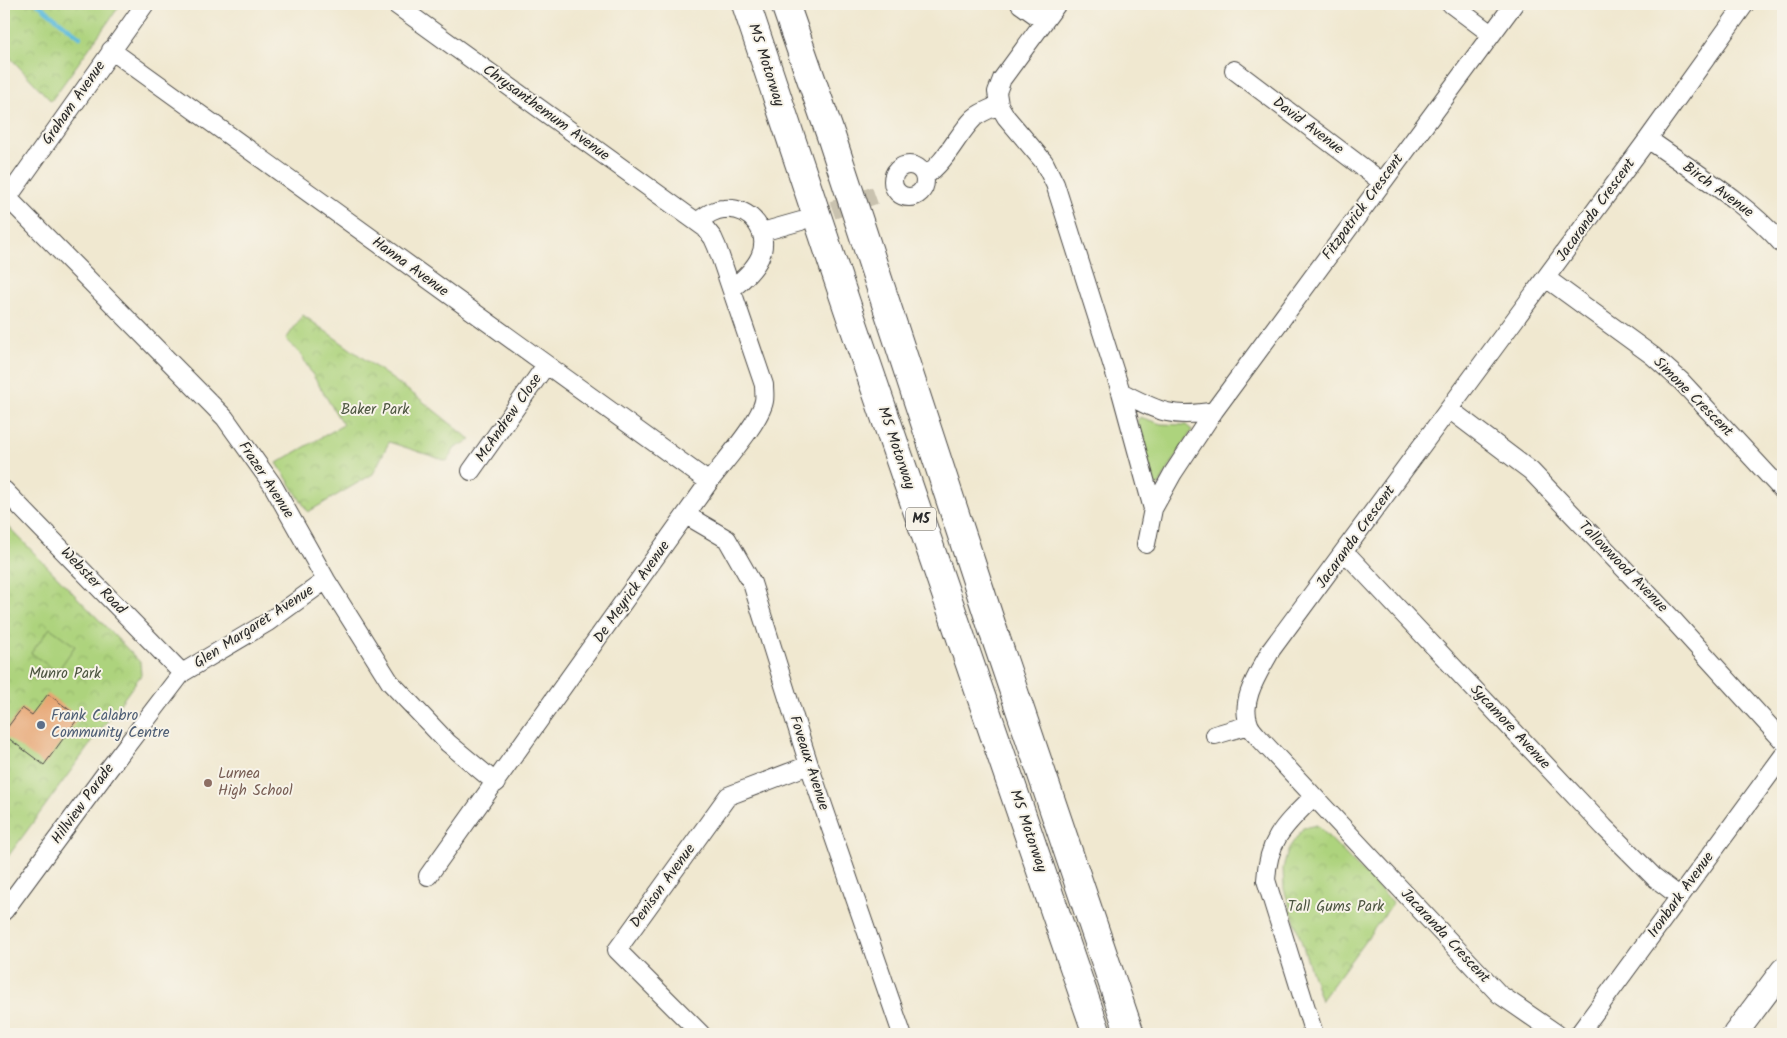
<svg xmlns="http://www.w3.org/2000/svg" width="1787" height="1038" viewBox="0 0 1787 1038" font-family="Kalam,sans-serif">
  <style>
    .park { fill: url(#park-crowns); stroke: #6c7f54 }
    .garden { fill: #add37d; stroke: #6c7f54 }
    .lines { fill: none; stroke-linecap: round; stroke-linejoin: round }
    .stream { stroke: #5fbcdd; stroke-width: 4.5 }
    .building { fill: #e7a673 }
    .minor-tunnel { stroke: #c9c2af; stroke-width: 18; stroke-dasharray: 18 9; stroke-linecap: butt }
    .minor-casing { stroke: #494744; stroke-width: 20 }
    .secondary-casing { stroke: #494744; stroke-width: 26 }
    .motorway-casing { stroke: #494744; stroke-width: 30 }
    .minor { stroke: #fff; stroke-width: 18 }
    .secondary { stroke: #fff; stroke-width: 24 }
    .motorway { stroke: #fff; stroke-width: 28 }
    .service-dot { fill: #5c6f8a; stroke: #f7f3e8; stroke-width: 2 }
    .education-dot { fill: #8d6e63; stroke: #f7f3e8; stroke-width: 2 }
    .labels { text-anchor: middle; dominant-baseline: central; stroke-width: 4; stroke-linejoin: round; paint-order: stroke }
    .shield { fill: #f7f3e8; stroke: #686764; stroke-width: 1 }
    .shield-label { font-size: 14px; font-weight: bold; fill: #2b2b2b }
    .street-label { font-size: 15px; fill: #2b2b2b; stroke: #f7f3e8 }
    .park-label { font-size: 15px; fill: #4c5540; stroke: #f7f3e8 }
    .service-label { font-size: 15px; fill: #4e5e75; stroke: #f7f3e8; text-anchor: start }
    .education-label { font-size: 15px; fill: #785e54; stroke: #f7f3e8; text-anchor: start }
  </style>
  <defs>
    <pattern id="park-crowns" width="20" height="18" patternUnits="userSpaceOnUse" patternTransform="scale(1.25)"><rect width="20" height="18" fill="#add37d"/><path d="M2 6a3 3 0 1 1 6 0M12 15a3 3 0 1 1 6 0" fill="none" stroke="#95b56c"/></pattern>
  </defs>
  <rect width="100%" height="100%" fill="#f7f3e8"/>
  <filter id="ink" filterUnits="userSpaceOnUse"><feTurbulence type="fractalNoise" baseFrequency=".02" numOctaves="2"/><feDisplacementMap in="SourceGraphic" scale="10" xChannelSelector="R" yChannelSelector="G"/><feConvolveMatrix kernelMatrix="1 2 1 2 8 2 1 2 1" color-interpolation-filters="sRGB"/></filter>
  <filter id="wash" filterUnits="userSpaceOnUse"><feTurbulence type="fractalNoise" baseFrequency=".0096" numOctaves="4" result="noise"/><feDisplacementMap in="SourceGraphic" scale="20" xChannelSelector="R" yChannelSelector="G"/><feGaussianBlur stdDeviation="1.12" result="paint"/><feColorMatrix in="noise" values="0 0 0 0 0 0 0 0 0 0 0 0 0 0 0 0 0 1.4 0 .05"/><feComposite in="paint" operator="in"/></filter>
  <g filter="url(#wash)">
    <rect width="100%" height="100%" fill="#f0e8d0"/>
    <path class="park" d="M 4,4 L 121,4 L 51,101 L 4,51 Z
      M 303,315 L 420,399 L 471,440 L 455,448 L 447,461 L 389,442 L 373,474 L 308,512 L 277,463 L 343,425 L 300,354 L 286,339 Z
      M 4,522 L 140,662 L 141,675 L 4,862 Z
      M 1317,825 L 1393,903 L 1321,1001 L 1284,889 L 1283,868 L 1289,848 L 1303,828 Z"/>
    <path class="garden" d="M 1140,417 L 1161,424 L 1186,425 L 1192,430 L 1159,485 L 1154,485 L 1137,421 Z
      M 50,628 L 75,646 L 57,672 L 31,653 Z"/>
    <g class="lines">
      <path class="stream" d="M 38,4 L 80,37"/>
    </g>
    <g id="blocks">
      <path class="building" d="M 48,694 L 79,717 L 44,765 L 4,735 L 4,732 L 22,708 L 32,715 Z"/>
    </g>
  </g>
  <g filter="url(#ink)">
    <use href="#blocks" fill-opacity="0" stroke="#494744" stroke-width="1"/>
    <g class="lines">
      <path class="minor-tunnel" d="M 807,219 L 881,193"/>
      <g class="minor-casing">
        <path id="minor" d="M 395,4 L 705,228 L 713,238 L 717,247 L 764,385 C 764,390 765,396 764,401 C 760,422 723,463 709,482 L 428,876
          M 1020,4 L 1044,21
          M 1057,4 L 1002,79 L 997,92 L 999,105 L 1006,117 L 1044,162 L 1055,184 L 1121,392 L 1153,509 L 1146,544
          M 1451,4 L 1491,34
          M 111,50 L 709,482
          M 1234,70 L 1382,182
          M 1648,139 C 1694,172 1746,202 1783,245
          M893 181a16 16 0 1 1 32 0a16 16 0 1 1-32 0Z
          M 925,176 C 947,161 956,136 974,118 C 981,112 990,109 999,105
          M 4,194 L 225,418 L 272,484 L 326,580 L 390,682 L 448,743 L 496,783
          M 4,203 L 145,4
          M 697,222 C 705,216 714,209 724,209 C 751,206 771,233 760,257 C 754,270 742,280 732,289
          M 762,232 L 801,221
          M 1546,278 L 1653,356 L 1681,381 L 1783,491
          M 1121,392 C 1158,411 1171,419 1214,411 L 1514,4
          M 1449,409 L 1531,471 L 1675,622 L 1783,741
          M 471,471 L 546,365
          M 4,490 L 182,673
          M 1153,509 L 1173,473 L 1214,411
          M 686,515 L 727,539 L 752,583 L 809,765 L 902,1034
          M 1345,552 L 1604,827 L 1654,877 L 1680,897
          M 1215,735 L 1249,725
          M 1313,797 C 1285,825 1268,839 1266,880 L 1314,1034
          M 4,911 L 108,770 L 182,673 L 268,622 L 326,580
          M 701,1034 L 617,950 L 728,796 L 809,765
          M 1557,1034 L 1499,994 L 1261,740 C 1257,735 1251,730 1249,724 C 1239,700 1260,671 1271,650 L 1648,139 L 1745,4
          M 1579,1034 L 1783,756"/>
      </g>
      <g class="secondary-casing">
        <path id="secondary" d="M 1735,1034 L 1783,970"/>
      </g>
      <g class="motorway-casing">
        <path id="motorway" d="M 746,4 L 847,306 L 1097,1034
          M 785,4 L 831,136 L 993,630 L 1130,1034"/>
      </g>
      <use href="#minor" class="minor"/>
      <use href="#secondary" class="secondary"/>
      <use href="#motorway" class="motorway"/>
    </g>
  </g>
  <circle class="service-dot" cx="41" cy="725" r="5"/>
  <circle class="education-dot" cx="208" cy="783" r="5"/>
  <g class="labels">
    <rect class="shield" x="906" y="507.5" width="30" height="23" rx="4"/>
    <g class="shield-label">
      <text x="921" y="519">M5</text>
    </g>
    <g class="street-label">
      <text transform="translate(766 65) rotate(72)">M5 Motorway</text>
      <text transform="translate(74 103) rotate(-55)">Graham Avenue</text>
      <text transform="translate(546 113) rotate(36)">Chrysanthemum Avenue</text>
      <text transform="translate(1308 126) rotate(37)">David Avenue</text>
      <text transform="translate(1718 190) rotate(36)">Birch Avenue</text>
      <text transform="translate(1363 207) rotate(-54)">Fitzpatrick Crescent</text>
      <text transform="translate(1596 210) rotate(-54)">Jacaranda Crescent</text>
      <text transform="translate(410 267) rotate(36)">Hanna Avenue</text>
      <text transform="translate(1693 397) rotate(45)">Simone Crescent</text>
      <text transform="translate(509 418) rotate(-55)">McAndrew Close</text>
      <text transform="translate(896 448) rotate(71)">M5 Motorway</text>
      <text transform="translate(266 480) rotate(57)">Frazer Avenue</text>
      <text transform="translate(1356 537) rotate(-54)">Jacaranda Crescent</text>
      <text transform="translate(1623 567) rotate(46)">Tallowwood Avenue</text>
      <text transform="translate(93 581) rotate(46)">Webster Road</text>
      <text transform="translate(632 592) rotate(-55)">De Meyrick Avenue</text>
      <text transform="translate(254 627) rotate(-33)">Glen Margaret Avenue</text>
      <text transform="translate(1510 727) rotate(47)">Sycamore Avenue</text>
      <text transform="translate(809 763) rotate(72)">Foveaux Avenue</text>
      <text transform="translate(83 804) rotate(-54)">Hillview Parade</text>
      <text transform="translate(1028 831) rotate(71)">M5 Motorway</text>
      <text transform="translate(663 886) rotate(-54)">Denison Avenue</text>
      <text transform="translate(1681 895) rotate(-54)">Ironbark Avenue</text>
      <text transform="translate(1445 936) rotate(47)">Jacaranda Crescent</text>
    </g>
    <g class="park-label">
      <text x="375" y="410">Baker Park</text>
      <text x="65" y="674">Munro Park</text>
      <text x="1336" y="907">Tall Gums Park</text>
    </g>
    <g class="service-label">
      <text x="51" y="716">Frank Calabro<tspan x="51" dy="17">Community Centre</tspan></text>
    </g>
    <g class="education-label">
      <text x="218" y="774">Lurnea<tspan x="218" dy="17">High School</tspan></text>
    </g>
  </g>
  <rect width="1787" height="1038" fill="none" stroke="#f7f3e8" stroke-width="20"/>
</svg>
